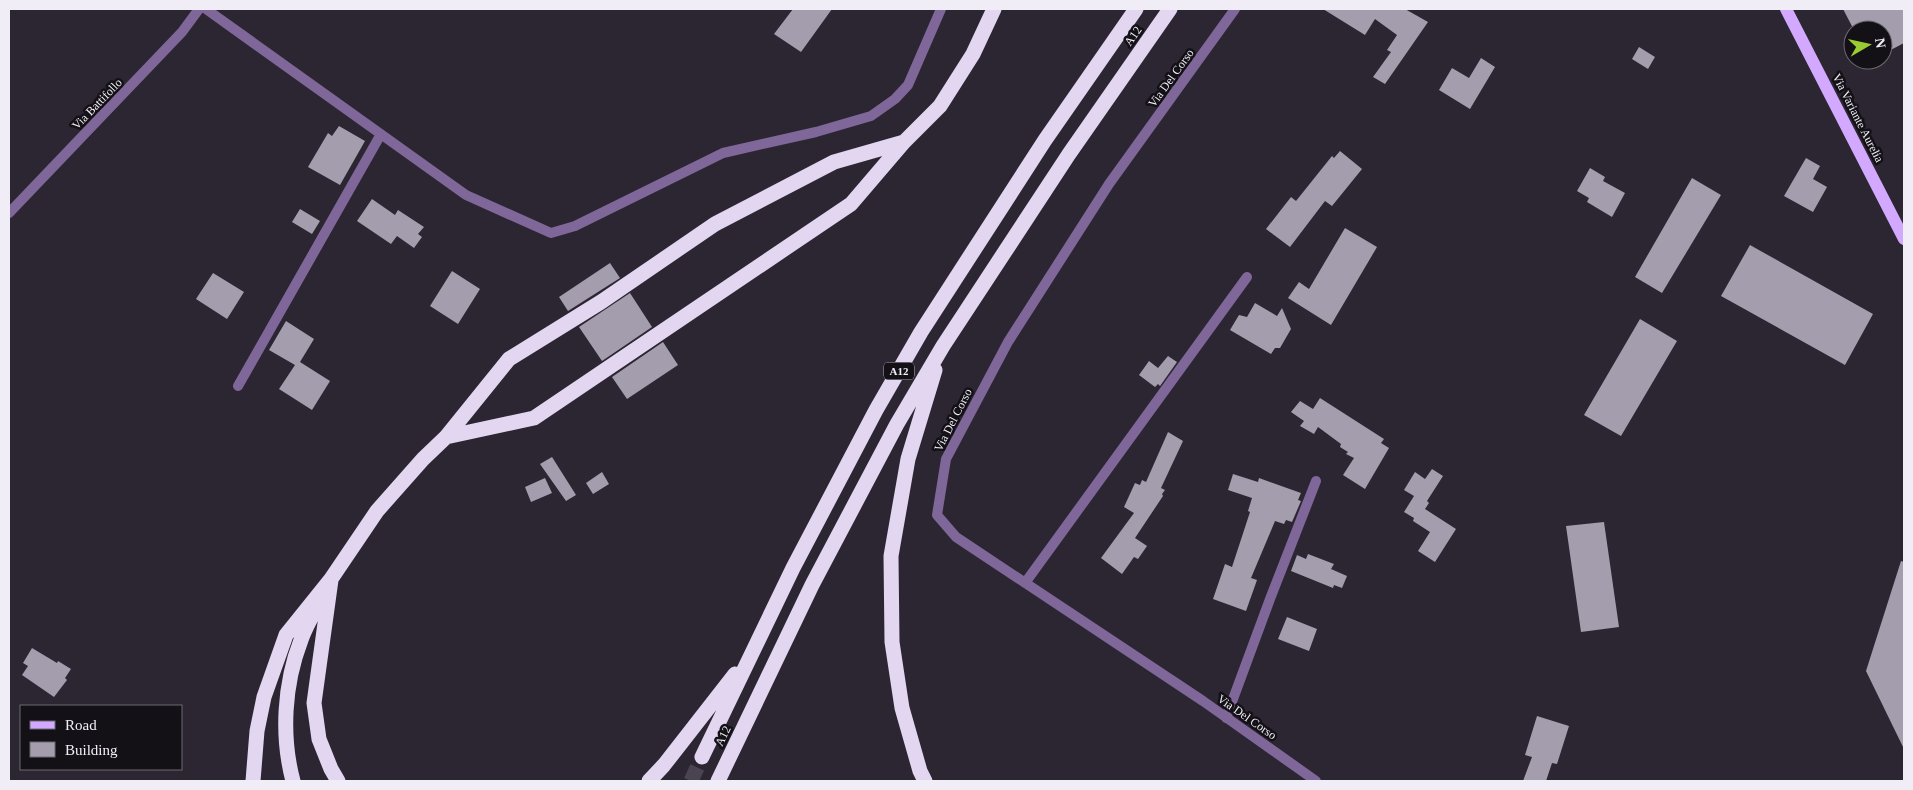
<svg xmlns="http://www.w3.org/2000/svg" width="1913" height="790" viewBox="0 0 1913 790" font-family="Georgia,serif">
  <style>
    .building { fill: #a49dad }
    .lines { fill: none; stroke-linecap: round; stroke-linejoin: round }
    .highway-tunnel { stroke: #4a4450; stroke-width: 15; stroke-dasharray: 15 8; stroke-linecap: butt }
    .street { stroke: #7f679a; stroke-width: 10 }
    .primary { stroke: #d2a9fe; stroke-width: 12 }
    .highway { stroke: #e2d6f0; stroke-width: 15 }
    .labels { text-anchor: middle; dominant-baseline: central; stroke-width: 5; stroke-linejoin: round; paint-order: stroke }
    .shield { fill: #131016; stroke: #aeabb3; stroke-width: 1 }
    .shield-label { font-size: 11px; font-weight: bold; fill: #f1edf6 }
    .street-label { font-size: 12px; fill: #f1edf6; stroke: #131016 }
  </style>
  <rect width="100%" height="100%" fill="#2c2633"/>
  <path class="building" d="M 793,9 L 832,9 L 801,52 L 774,34 Z
    M 1323,9 L 1405,9 L 1428,22 L 1385,84 L 1373,77 L 1391,52 L 1387,50 L 1397,35 L 1375,19 L 1365,35 Z
    M 1843,9 L 1904,9 L 1904,43 L 1883,54 L 1883,30 L 1854,30 Z
    M 1639,47 L 1655,57 L 1648,69 L 1632,59 Z
    M 1481,58 L 1495,67 L 1470,109 L 1439,90 L 1452,68 L 1469,78 Z
    M 339,126 L 365,141 L 340,185 L 308,167 L 328,133 L 332,136 Z
    M 1340,151 L 1362,169 L 1332,206 L 1325,201 L 1290,247 L 1266,229 L 1291,197 L 1296,201 L 1332,156 L 1334,158 Z
    M 1806,158 L 1820,166 L 1813,179 L 1827,187 L 1813,212 L 1784,196 Z
    M 1590,168 L 1605,177 L 1603,181 L 1625,193 L 1612,217 L 1587,202 L 1589,198 L 1577,191 Z
    M 1692,178 L 1721,195 L 1662,293 L 1635,277 Z
    M 372,199 L 395,215 L 398,210 L 424,227 L 418,234 L 422,237 L 414,248 L 397,236 L 391,244 L 357,221 Z
    M 300,209 L 320,221 L 312,234 L 292,222 Z
    M 1345,228 L 1377,247 L 1331,325 L 1288,298 L 1299,282 L 1309,289 Z
    M 1750,245 L 1873,314 L 1845,365 L 1721,296 Z
    M 610,263 L 620,278 L 568,311 L 559,297 Z
    M 452,271 L 480,289 L 458,324 L 430,306 Z
    M 213,273 L 244,292 L 227,319 L 196,299 Z
    M 630,293 L 652,327 L 602,361 L 579,327 Z
    M 1255,303 L 1277,316 L 1282,308 L 1291,329 L 1280,348 L 1275,348 L 1271,354 L 1230,330 L 1239,315 L 1247,317 Z
    M 1640,319 L 1677,341 L 1621,436 L 1584,415 Z
    M 286,321 L 314,339 L 300,362 L 330,381 L 312,410 L 279,389 L 295,365 L 269,350 Z
    M 663,342 L 678,365 L 627,399 L 612,377 Z
    M 1168,356 L 1177,362 L 1160,386 L 1158,384 L 1155,387 L 1139,375 L 1149,361 L 1158,368 Z
    M 1320,398 L 1384,439 L 1381,443 L 1389,448 L 1365,489 L 1343,475 L 1354,458 L 1346,454 L 1348,452 L 1340,447 L 1341,444 L 1318,427 L 1314,434 L 1300,426 L 1304,421 L 1291,412 L 1300,401 L 1313,409 Z
    M 1168,432 L 1183,441 L 1161,488 L 1165,490 L 1162,494 L 1163,496 L 1135,538 L 1147,546 L 1138,559 L 1134,557 L 1122,574 L 1101,558 L 1134,513 L 1124,507 L 1135,483 L 1140,485 L 1142,480 L 1146,482 Z
    M 552,457 L 576,495 L 566,501 L 540,464 Z
    M 1432,469 L 1443,476 L 1427,501 L 1429,503 L 1425,509 L 1456,529 L 1435,562 L 1418,551 L 1430,532 L 1413,521 L 1414,518 L 1404,512 L 1414,496 L 1404,490 L 1415,472 L 1425,479 Z
    M 602,472 L 609,484 L 593,494 L 586,483 Z
    M 1233,474 L 1258,482 L 1259,478 L 1301,493 L 1298,500 L 1301,501 L 1292,522 L 1286,520 L 1284,524 L 1275,521 L 1251,578 L 1257,580 L 1246,611 L 1213,599 L 1225,564 L 1232,567 L 1250,512 L 1248,511 L 1252,498 L 1228,490 Z
    M 545,478 L 552,493 L 531,502 L 525,487 Z
    M 1604,522 L 1619,627 L 1581,632 L 1566,526 Z
    M 1308,554 L 1334,564 L 1331,569 L 1347,576 L 1342,588 L 1334,585 L 1333,588 L 1291,571 L 1297,555 L 1306,559 Z
    M 1901,561 L 1904,562 L 1904,749 L 1866,671 Z
    M 1287,617 L 1317,629 L 1309,651 L 1278,639 Z
    M 32,648 L 57,663 L 58,661 L 71,669 L 65,678 L 67,680 L 54,697 L 22,675 L 28,666 L 23,663 Z
    M 1537,716 L 1569,726 L 1557,764 L 1552,763 L 1546,781 L 1523,781 L 1532,757 L 1525,755 Z"/>
  <g class="lines">
    <path class="highway-tunnel" d="M 691,781 L 702,757"/>
    <path class="street" d="M 206,9 L 466,195 L 551,233 L 575,226 L 723,153 L 816,132 L 871,116 L 895,99 L 908,85 L 941,9
      M 1235,9 L 1109,184 L 1008,342 L 946,459 L 937,515 L 956,537 L 1203,701 L 1316,781
      M 9,213 L 182,32 L 199,9
      M 238,386 L 381,134
      M 1025,583 L 1247,277
      M 1226,718 L 1270,599 L 1316,481"/>
    <path class="primary" d="M 1786,9 L 1904,239"/>
    <path class="highway" d="M 446,437 L 534,418 L 851,204 L 904,142 L 940,106 L 973,54 L 994,9
      M 331,580 L 314,703 L 319,739 L 331,769 L 338,781
      M 702,757 L 793,568 L 876,410 L 921,332 L 1045,140 L 1136,9
      M 253,781 L 257,731 L 264,697 L 286,635 L 331,579 L 377,511 L 423,459 L 446,437 L 509,359 L 601,302 L 715,224 L 834,162 L 904,142
      M 293,781 C 281,736 284,684 301,640 C 305,628 312,616 318,605
      M 649,781 L 664,765 L 735,674
      M 718,781 L 812,585 L 897,424 L 943,346 L 1069,154 L 1170,9
      M 925,781 L 920,771 L 902,708 L 892,642 L 891,556 L 908,459 L 935,370"/>
  </g>
  <g class="labels">
    <rect class="shield" x="884" y="362.5" width="30" height="17" rx="4"/>
    <g class="shield-label">
      <text x="899" y="371">A12</text>
    </g>
    <g class="street-label">
      <text transform="translate(1133 36) rotate(-55)">A12</text>
      <text transform="translate(1171 78) rotate(-54)">Via Del Corso</text>
      <text transform="translate(97 104) rotate(-46)">Via Battifollo</text>
      <text transform="translate(1858 118) rotate(63)">Via Variante Aurelia</text>
      <text transform="translate(953 420) rotate(-63)">Via Del Corso</text>
      <text transform="translate(1247 717) rotate(35)">Via Del Corso</text>
      <text transform="translate(723 736) rotate(-64)">A12</text>
    </g>
  </g>
  <rect width="1913" height="790" fill="none" stroke="#f1edf6" stroke-width="20"/>
  <rect x="20" y="705" width="162" height="65" fill="#131016" stroke="#6c6870"/>
  <rect x="30" y="721" width="25" height="8" fill="#d2a9fe" stroke="#6c6870"/>
  <text x="65" y="730" font-size="15" fill="#f1edf6">Road</text>
  <rect x="30" y="742" width="25" height="15" fill="#a49dad" stroke="#6c6870"/>
  <text x="65" y="755" font-size="15" fill="#f1edf6">Building</text>
  <g transform="translate(1868 45) rotate(81)"><circle r="24" fill="#131016" stroke="#6c6870"/>
  <path d="M0-4L9 19L0 12L-9 19Z" fill="#9bcb33"/>
  <text y="-8" font-size="14" font-weight="bold" text-anchor="middle" fill="#f1edf6">N</text>
  </g>
</svg>
